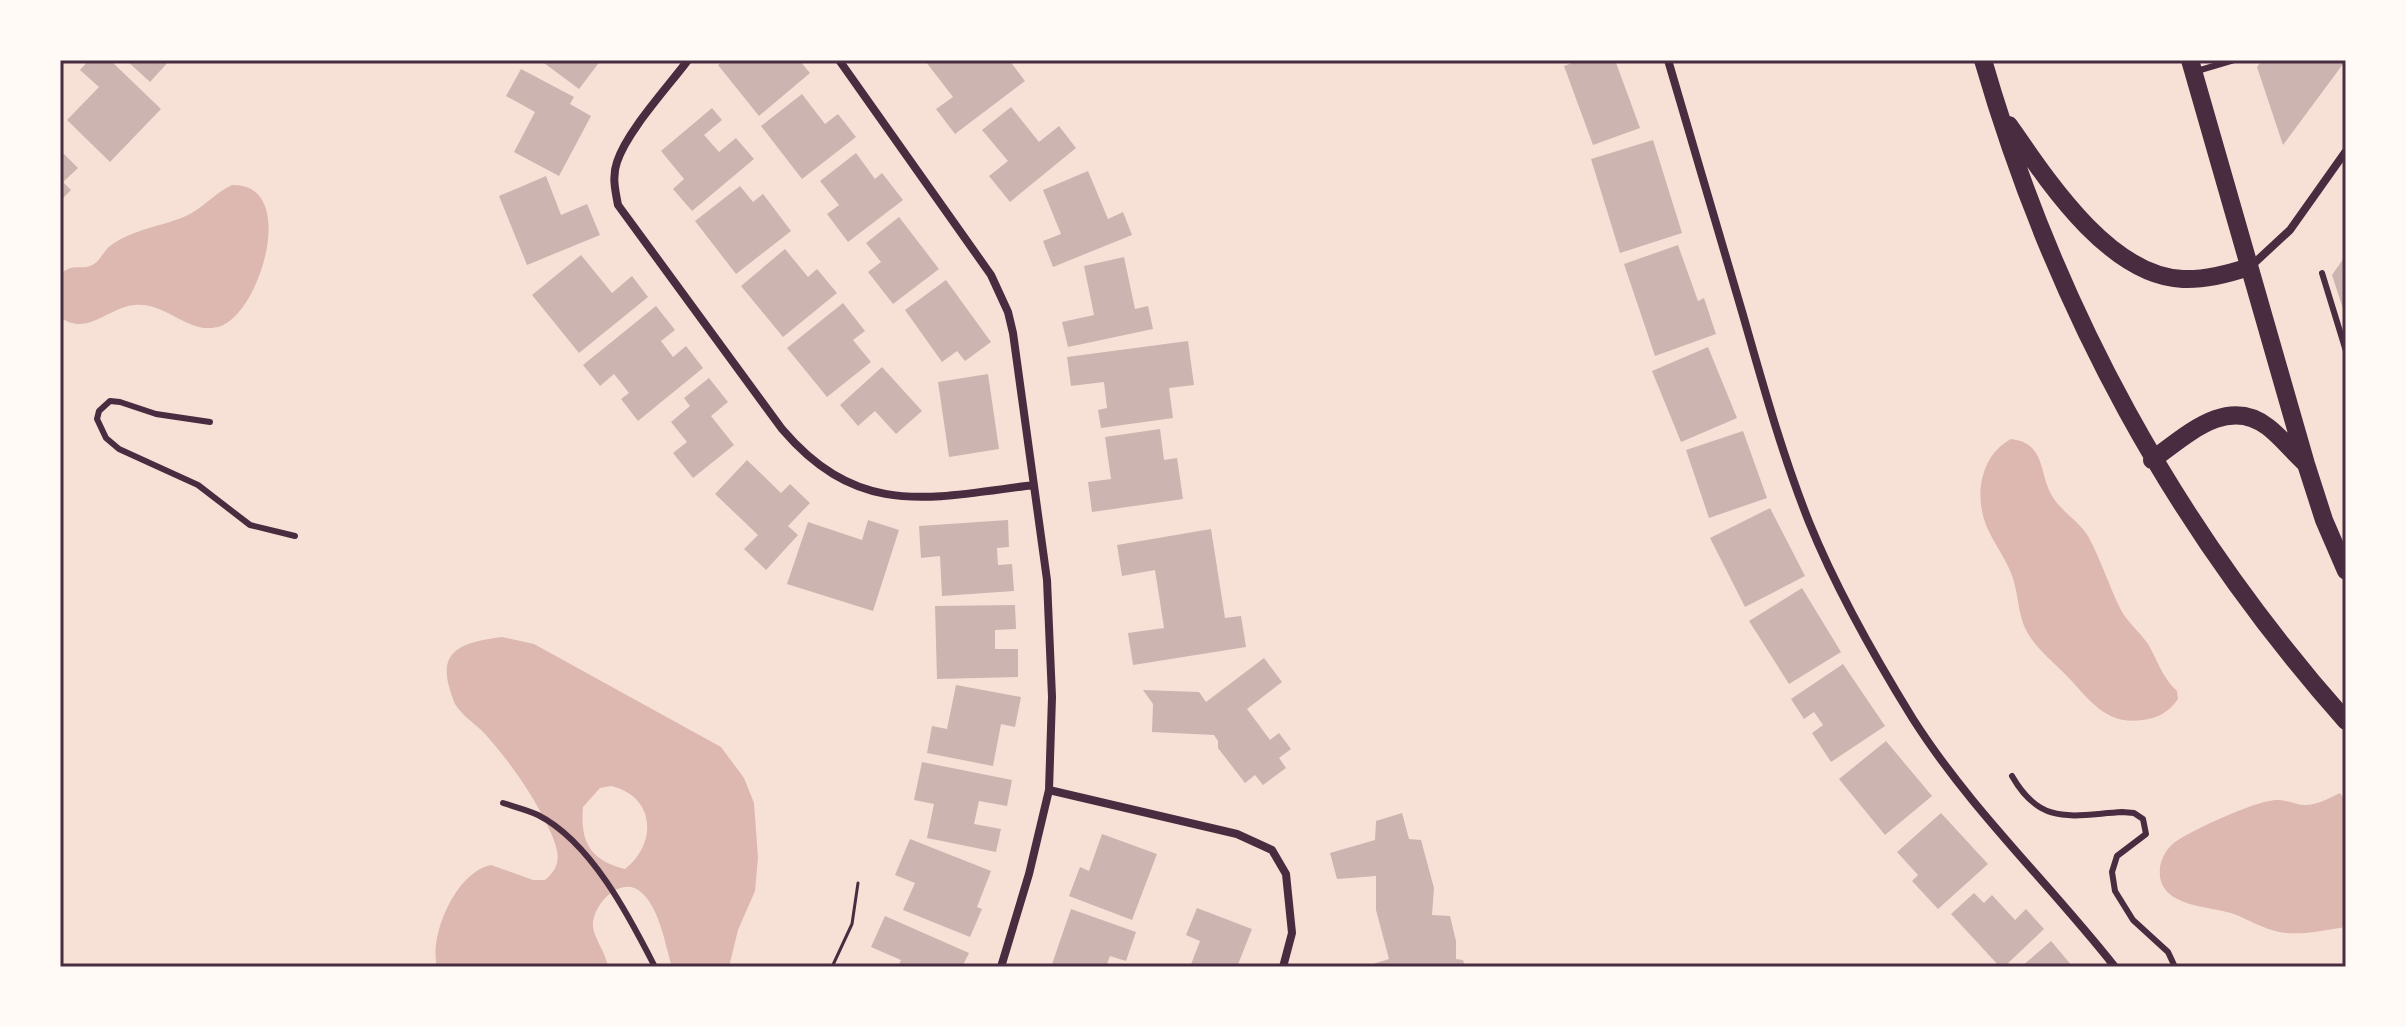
<svg xmlns="http://www.w3.org/2000/svg" width="2406" height="1027" viewBox="0 0 2406 1027" font-family="'PT Sans',sans-serif">
  <style>
    .water { fill: #dcb8b0; fill-rule: evenodd }
    .building { fill: #ccb4b1 }
    .lines { fill: none; stroke-linecap: round; stroke-linejoin: round }
    .path { stroke: #4a2c40; stroke-width: 3 }
    .service { stroke: #4a2c40; stroke-width: 6 }
    .minor { stroke: #4a2c40; stroke-width: 8 }
    .primary { stroke: #4a2c40; stroke-width: 18 }
    .neatline { fill: none; stroke: #4a2c40; stroke-width: 3 }
  </style>
  <rect width="100%" height="100%" fill="#f7e1d7"/>
  <path class="water" d="M 232,185 C 299,183 261,311 221,326 C 189,337 167,301 134,305 C 107,308 87,337 60,317 L 60,275 C 73,261 82,272 94,264 C 101,260 104,250 110,246 C 133,229 160,227 186,216 C 203,208 215,193 232,185 Z
    M 2011,439 C 2045,443 2039,471 2051,494 C 2060,511 2078,520 2088,536 C 2101,560 2109,586 2121,610 C 2128,623 2140,632 2148,644 C 2158,661 2162,677 2177,691 L 2178,699 C 2169,712 2158,718 2143,720 C 2104,726 2088,697 2064,673 C 2051,660 2036,648 2027,632 C 2017,614 2019,592 2011,573 C 2004,556 1993,542 1986,525 C 1974,494 1981,455 2011,439 Z
    M 502,637 L 534,644 L 721,747 L 744,778 L 754,803 L 758,858 L 755,891 L 738,930 L 729,967 L 672,967 C 665,944 660,910 642,893 C 622,873 591,905 593,927 C 595,940 606,953 608,967 L 437,967 C 429,935 456,872 491,865 L 533,880 L 545,880 C 563,865 559,851 550,831 C 534,796 511,763 485,734 C 476,724 462,716 455,704 C 450,692 444,674 448,662 C 455,642 484,640 502,637 ZM 611,786 C 655,796 658,843 625,869 C 590,860 580,842 583,807 L 600,788 Z
    M 2340,793 L 2346,801 L 2346,927 C 2324,930 2301,936 2279,932 C 2264,929 2249,920 2234,914 C 2209,905 2156,908 2160,868 C 2161,858 2167,848 2175,842 C 2194,829 2253,802 2275,800 C 2286,799 2296,805 2305,805 C 2318,805 2329,798 2340,793 Z"/>
  <path class="building" d="M 89,60 L 110,60 L 161,109 L 110,162 L 67,120 L 99,87 L 80,70 Z
    M 126,60 L 170,60 L 150,82 Z
    M 540,60 L 601,60 L 579,89 Z
    M 725,60 L 799,60 L 810,73 L 759,116 L 718,65 Z
    M 929,60 L 1009,60 L 1025,81 L 955,134 L 936,109 L 953,97 L 926,62 Z
    M 1580,60 L 1615,60 L 1640,128 L 1593,145 L 1564,66 Z
    M 2262,60 L 2346,60 L 2283,145 L 2257,67 Z
    M 521,69 L 574,97 L 570,104 L 591,116 L 559,176 L 514,152 L 535,112 L 506,96 Z
    M 802,94 L 825,124 L 838,114 L 856,137 L 802,179 L 761,126 Z
    M 1011,107 L 1039,142 L 1059,126 L 1076,148 L 1010,202 L 989,176 L 1008,161 L 982,130 Z
    M 712,108 L 722,120 L 704,135 L 719,152 L 736,138 L 754,159 L 692,211 L 673,189 L 684,179 L 661,151 Z
    M 1653,140 L 1682,233 L 1620,253 L 1591,159 Z
    M 60,150 L 78,168 L 63,182 L 71,190 L 60,201 Z
    M 856,153 L 875,179 L 882,173 L 903,200 L 848,242 L 827,214 L 839,205 L 820,181 Z
    M 1088,171 L 1108,219 L 1123,212 L 1132,235 L 1053,267 L 1043,241 L 1061,234 L 1043,190 Z
    M 546,176 L 561,215 L 587,204 L 600,235 L 527,265 L 499,196 Z
    M 740,186 L 753,202 L 763,194 L 791,231 L 736,274 L 695,221 Z
    M 899,217 L 939,269 L 893,304 L 868,272 L 881,262 L 866,243 Z
    M 1678,245 L 1698,301 L 1704,298 L 1716,334 L 1655,356 L 1624,264 Z
    M 785,249 L 808,277 L 817,269 L 837,293 L 783,337 L 741,286 Z
    M 581,255 L 612,293 L 632,276 L 648,297 L 579,353 L 532,295 Z
    M 2346,255 L 2346,315 L 2345,315 L 2332,275 Z
    M 1124,257 L 1135,309 L 1148,306 L 1153,329 L 1068,347 L 1062,322 L 1094,315 L 1084,266 Z
    M 946,280 L 991,342 L 965,361 L 957,351 L 942,362 L 905,310 Z
    M 843,303 L 865,331 L 853,340 L 871,362 L 827,397 L 787,348 Z
    M 656,306 L 675,330 L 661,341 L 673,357 L 686,346 L 703,368 L 638,421 L 621,399 L 629,393 L 614,374 L 600,386 L 583,365 Z
    M 1188,341 L 1194,385 L 1169,388 L 1173,418 L 1101,428 L 1098,410 L 1107,408 L 1104,382 L 1071,386 L 1067,357 Z
    M 1708,347 L 1737,418 L 1681,442 L 1652,371 Z
    M 882,367 L 922,411 L 896,434 L 875,411 L 858,426 L 840,405 Z
    M 988,374 L 999,449 L 949,457 L 938,382 Z
    M 709,378 L 728,402 L 711,416 L 734,445 L 693,478 L 673,453 L 687,442 L 671,422 L 690,406 L 684,398 Z
    M 1160,429 L 1164,460 L 1177,458 L 1183,499 L 1092,512 L 1088,482 L 1111,479 L 1105,437 Z
    M 1743,431 L 1767,498 L 1709,518 L 1686,450 Z
    M 747,460 L 781,493 L 790,484 L 810,503 L 788,526 L 798,535 L 766,570 L 744,549 L 758,535 L 715,494 Z
    M 1770,508 L 1805,576 L 1745,607 L 1710,538 Z
    M 868,520 L 899,530 L 873,611 L 787,584 L 808,522 L 862,540 Z
    M 1008,520 L 1009,547 L 997,548 L 998,565 L 1012,564 L 1014,591 L 942,596 L 940,556 L 921,558 L 919,526 Z
    M 1211,529 L 1225,618 L 1241,616 L 1246,647 L 1133,665 L 1128,633 L 1164,628 L 1155,570 L 1122,576 L 1117,545 Z
    M 1802,588 L 1841,652 L 1789,684 L 1749,621 Z
    M 1015,605 L 1016,629 L 995,630 L 995,649 L 1018,649 L 1018,677 L 937,679 L 935,606 Z
    M 1264,658 L 1282,682 L 1247,709 L 1270,740 L 1279,733 L 1291,749 L 1279,758 L 1286,768 L 1263,785 L 1255,775 L 1245,783 L 1218,748 L 1218,741 L 1214,735 L 1152,732 L 1153,704 L 1143,690 L 1199,692 L 1206,702 Z
    M 1843,664 L 1885,726 L 1831,762 L 1812,733 L 1823,725 L 1814,712 L 1804,719 L 1791,699 Z
    M 956,685 L 1021,697 L 1015,727 L 1001,724 L 993,766 L 927,753 L 932,726 L 947,729 Z
    M 1886,741 L 1932,796 L 1885,835 L 1839,779 Z
    M 922,762 L 1012,780 L 1007,806 L 979,801 L 974,824 L 1001,829 L 996,852 L 927,838 L 934,804 L 914,800 Z
    M 1402,813 L 1409,839 L 1421,840 L 1434,888 L 1432,915 L 1450,916 L 1456,941 L 1456,959 L 1463,960 L 1465,967 L 1363,967 L 1389,959 L 1376,910 L 1376,876 L 1337,879 L 1330,853 L 1375,840 L 1376,821 Z
    M 1941,813 L 1988,864 L 1938,909 L 1912,881 L 1918,875 L 1897,852 Z
    M 1102,834 L 1157,854 L 1132,920 L 1069,896 L 1080,867 L 1089,871 Z
    M 910,839 L 991,871 L 977,907 L 982,909 L 970,937 L 903,910 L 915,883 L 895,875 Z
    M 1974,893 L 1984,903 L 1992,895 L 2015,920 L 2026,909 L 2044,929 L 2004,967 L 2000,967 L 1951,914 Z
    M 1197,908 L 1252,929 L 1237,967 L 1190,967 L 1200,941 L 1186,935 Z
    M 1071,909 L 1136,932 L 1126,961 L 1110,956 L 1106,967 L 1051,967 Z
    M 885,916 L 969,953 L 962,967 L 898,967 L 901,960 L 871,947 Z
    M 2051,941 L 2073,967 L 2021,967 Z"/>
  <g class="lines">
    <path class="path" d="M 832,967 L 852,924 L 858,883"/>
    <path class="service" d="M 2197,71 L 2234,60
      M 2322,273 L 2346,351
      M 210,422 L 156,414 L 120,402 L 110,401 L 99,411 L 97,419 L 106,438 L 119,449 L 198,485 L 250,525 L 295,536
      M 2012,776 C 2041,827 2072,815 2122,812 L 2134,813 L 2143,819 L 2146,834 L 2117,856 L 2112,872 L 2115,891 L 2133,920 L 2168,952 L 2175,967
      M 503,803 C 515,807 528,810 538,815 C 591,842 629,916 655,967"/>
    <path class="minor" d="M 688,60 C 668,87 627,131 617,162 C 612,176 615,190 618,205 L 782,429 C 859,519 929,498 1034,485
      M 839,60 L 991,275 L 1008,312 L 1013,333 L 1047,580 L 1052,697 L 1049,790 L 1029,874 L 1001,967
      M 1668,60 C 1693,145 1718,230 1743,315 C 1763,385 1782,454 1809,522 C 1837,591 1874,656 1913,719 C 1971,810 2049,883 2115,967
      M 2250,267 L 2290,230 L 2346,151
      M 1049,790 L 1237,834 L 1272,850 L 1286,874 L 1292,933 L 1283,967"/>
    <path class="primary" d="M 1983,60 C 2055,309 2174,527 2346,721
      M 2190,60 L 2306,464 L 2324,520 L 2346,571
      M 2009,125 C 2047,180 2109,276 2183,279 C 2206,280 2228,274 2249,267
      M 2152,460 C 2186,436 2227,395 2268,427 C 2281,437 2292,451 2304,462"/>
  </g>
  <rect width="2406" height="1027" fill="none" stroke="#fffaf5" stroke-width="124"/>
  <rect x="62" y="62" width="2282" height="903" class="neatline"/>
</svg>
